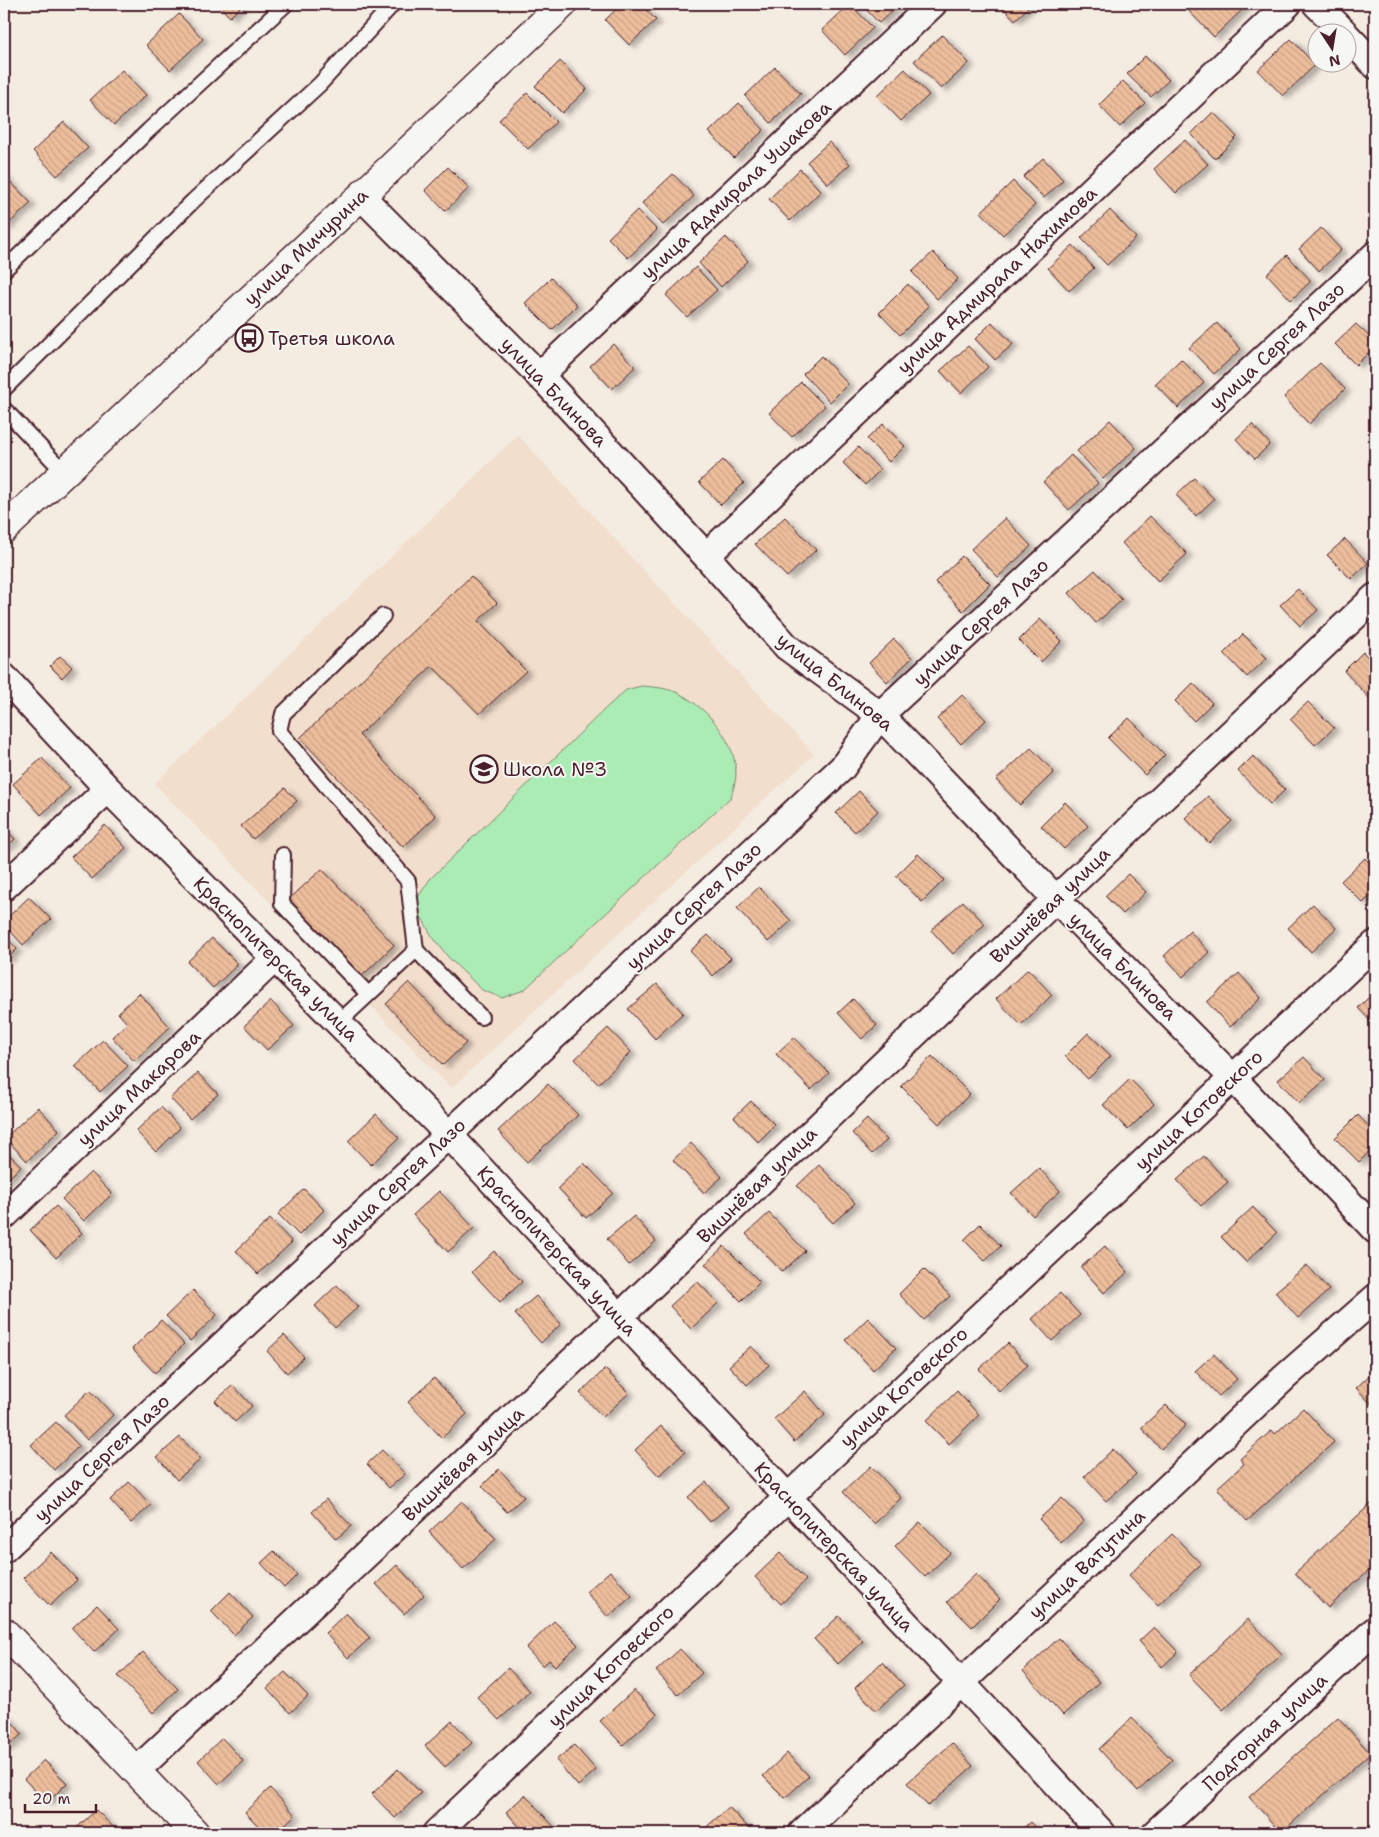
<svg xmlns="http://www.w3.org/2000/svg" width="1379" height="1837" viewBox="0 0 1379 1837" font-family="'Shantell Sans',sans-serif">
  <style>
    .built { fill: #f2decc }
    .green { fill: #abecb5; stroke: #7a8670 }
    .building { fill: url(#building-back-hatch); stroke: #4a1f2b; filter: url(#shadow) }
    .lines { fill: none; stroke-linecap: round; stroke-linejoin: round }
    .lane-casing { stroke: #4a1f2b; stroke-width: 18 }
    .street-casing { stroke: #4a1f2b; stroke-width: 30 }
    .secondary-casing { stroke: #4a1f2b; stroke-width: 31 }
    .lane { stroke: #f6f6f2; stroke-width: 14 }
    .street { stroke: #f6f6f2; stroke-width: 26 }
    .secondary { stroke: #f6f6f2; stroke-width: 28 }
    .labels { text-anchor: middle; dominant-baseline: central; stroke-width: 4; stroke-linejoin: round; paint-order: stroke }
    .street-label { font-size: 19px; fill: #4a1f2b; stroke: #f6f6f2 }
    .poi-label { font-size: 19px; fill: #4a1f2b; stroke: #f6f6f2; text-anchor: start }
  </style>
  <defs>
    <pattern id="building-back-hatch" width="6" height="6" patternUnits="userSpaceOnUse" patternTransform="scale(1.25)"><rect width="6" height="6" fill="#ecbe9c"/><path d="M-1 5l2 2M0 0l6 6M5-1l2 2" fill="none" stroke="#cca387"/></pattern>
    <filter id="shadow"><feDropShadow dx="5.5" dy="3" stdDeviation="2.5" flood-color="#0004"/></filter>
  </defs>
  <rect width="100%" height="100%" fill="#f4ebe1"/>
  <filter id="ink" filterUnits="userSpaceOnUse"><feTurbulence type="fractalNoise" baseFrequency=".02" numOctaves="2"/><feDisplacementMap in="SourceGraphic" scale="10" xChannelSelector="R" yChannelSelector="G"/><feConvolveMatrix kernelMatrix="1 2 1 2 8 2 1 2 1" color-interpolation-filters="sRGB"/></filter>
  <g filter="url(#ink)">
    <path class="built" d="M 518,435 L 814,754 L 451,1088 L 155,784 Z"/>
    <path class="green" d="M 641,686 C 655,687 670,688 682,695 C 709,710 736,742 736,774 C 736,781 733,790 731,797 L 524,990 L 502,998 L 482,990 L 449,958 L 432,936 L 419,913 L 418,897 L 430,879 L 606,708 L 626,690 Z"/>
    <path class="building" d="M 217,4 L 243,4 L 230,17 Z
      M 622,4 L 640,4 L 656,20 L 629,45 L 605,20 Z
      M 850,4 L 873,28 L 845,55 L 822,30 Z
      M 861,4 L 899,4 L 879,23 Z
      M 999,4 L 1032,4 L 1015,20 Z
      M 1184,4 L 1248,4 L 1214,37 L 1183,5 Z
      M 179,14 L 203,39 L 170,70 L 146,45 Z
      M 942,35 L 969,63 L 941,89 L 914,61 Z
      M 1291,39 L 1315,65 L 1283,96 L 1258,70 Z
      M 1145,56 L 1169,80 L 1151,97 L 1127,74 Z
      M 560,61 L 587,89 L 562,113 L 535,86 Z
      M 775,67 L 801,94 L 771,123 L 745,96 Z
      M 905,69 L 929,95 L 901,121 L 877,96 Z
      M 122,70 L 146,95 L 114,125 L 90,100 Z
      M 1123,81 L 1145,103 L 1120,127 L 1099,105 Z
      M 527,93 L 556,122 L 528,149 L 499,120 Z
      M 739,103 L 764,130 L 734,158 L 709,132 Z
      M 1213,112 L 1237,137 L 1215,159 L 1191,134 Z
      M 64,122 L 88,148 L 57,176 L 33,151 Z
      M 1185,140 L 1208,164 L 1176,193 L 1154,169 Z
      M 829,142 L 850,164 L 828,184 L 807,162 Z
      M 1043,158 L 1063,180 L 1044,198 L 1023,177 Z
      M 448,167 L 469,188 L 445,211 L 425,190 Z
      M 800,169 L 821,191 L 790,221 L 769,199 Z
      M 673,174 L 694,196 L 663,225 L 642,203 Z
      M 4,175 L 31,203 L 4,228 Z
      M 1013,181 L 1035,205 L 1003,235 L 981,212 Z
      M 637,210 L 657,230 L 628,258 L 608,238 Z
      M 1110,210 L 1136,238 L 1107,265 L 1081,238 Z
      M 1321,228 L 1341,250 L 1319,271 L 1299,249 Z
      M 726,237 L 748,261 L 721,287 L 699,263 Z
      M 1073,245 L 1094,268 L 1069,291 L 1048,268 Z
      M 933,252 L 958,279 L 937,299 L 912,272 Z
      M 1287,255 L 1311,281 L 1291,300 L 1267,274 Z
      M 696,267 L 717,290 L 687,317 L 666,295 Z
      M 551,278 L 577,305 L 552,330 L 525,303 Z
      M 908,284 L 929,306 L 900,335 L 879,313 Z
      M 992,322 L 1013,344 L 995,360 L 975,339 Z
      M 1217,323 L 1241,349 L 1214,374 L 1189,348 Z
      M 1356,324 L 1375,342 L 1375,346 L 1356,365 L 1335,344 Z
      M 613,344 L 635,367 L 612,389 L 590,366 Z
      M 968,346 L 988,367 L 961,393 L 940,371 Z
      M 821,356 L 848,384 L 830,402 L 803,374 Z
      M 1181,359 L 1204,383 L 1178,408 L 1155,384 Z
      M 1320,363 L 1345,389 L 1309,424 L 1284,397 Z
      M 801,382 L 825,406 L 792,437 L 769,413 Z
      M 1110,420 L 1136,448 L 1103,479 L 1077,451 Z
      M 883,424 L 905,446 L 889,462 L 867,439 Z
      M 1252,424 L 1270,444 L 1255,459 L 1236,439 Z
      M 858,447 L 880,470 L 865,485 L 843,463 Z
      M 1071,455 L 1098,483 L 1069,510 L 1043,482 Z
      M 723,460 L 744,483 L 721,505 L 699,482 Z
      M 1194,478 L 1214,499 L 1196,516 L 1176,495 Z
      M 1150,516 L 1187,554 L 1158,581 L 1122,543 Z
      M 785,517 L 816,550 L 787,577 L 755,544 Z
      M 1005,518 L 1031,546 L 998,577 L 971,549 Z
      M 1345,539 L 1368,563 L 1351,579 L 1327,555 Z
      M 962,556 L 990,584 L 963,611 L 935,582 Z
      M 1095,570 L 1122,600 L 1096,623 L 1069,593 Z
      M 471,576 L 497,603 L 478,621 L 526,671 L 479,714 L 432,666 L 359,735 L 436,816 L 403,847 L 300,738 Z
      M 1298,589 L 1318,610 L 1300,626 L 1280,605 Z
      M 1040,619 L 1062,641 L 1041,662 L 1019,640 Z
      M 1243,634 L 1267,658 L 1247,677 L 1224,653 Z
      M 894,639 L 912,658 L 887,682 L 869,663 Z
      M 1363,652 L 1375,665 L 1374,703 L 1344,671 Z
      M 60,656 L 72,667 L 62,678 L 50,666 Z
      M 1193,683 L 1212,703 L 1194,721 L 1175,701 Z
      M 962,695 L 986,720 L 961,744 L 937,719 Z
      M 1308,702 L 1334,728 L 1315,745 L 1290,719 Z
      M 1129,718 L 1165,755 L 1145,775 L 1108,738 Z
      M 1031,748 L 1054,772 L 1020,805 L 996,780 Z
      M 1253,756 L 1285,790 L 1270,804 L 1238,771 Z
      M 42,758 L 70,788 L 41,815 L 13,784 Z
      M 285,788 L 297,801 L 253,839 L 241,826 Z
      M 859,791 L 878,811 L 855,832 L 836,813 Z
      M 1208,796 L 1232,821 L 1209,843 L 1185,818 Z
      M 1065,802 L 1088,826 L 1064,849 L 1041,826 Z
      M 105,825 L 126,848 L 92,879 L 71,857 Z
      M 4,827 L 15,839 L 4,849 Z
      M 918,854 L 944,880 L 922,902 L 896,876 Z
      M 1365,858 L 1375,869 L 1375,891 L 1363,903 L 1341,881 Z
      M 322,869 L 394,945 L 360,978 L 287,901 Z
      M 1128,874 L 1146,892 L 1123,914 L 1105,896 Z
      M 759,887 L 791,921 L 768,942 L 737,908 Z
      M 29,897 L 51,919 L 23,945 L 4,924 L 4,921 Z
      M 963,901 L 985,924 L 953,954 L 931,930 Z
      M 1313,904 L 1336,928 L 1311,952 L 1288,928 Z
      M 1190,931 L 1209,952 L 1183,977 L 1164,956 Z
      M 4,935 L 17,949 L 4,962 Z
      M 708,935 L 731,958 L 713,976 L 690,951 Z
      M 212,938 L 238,964 L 213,988 L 187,962 Z
      M 1028,969 L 1052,995 L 1021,1025 L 996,999 Z
      M 1239,973 L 1261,998 L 1230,1027 L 1207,1002 Z
      M 409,982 L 466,1043 L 443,1065 L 386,1004 Z
      M 657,984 L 683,1013 L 655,1039 L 628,1009 Z
      M 1375,991 L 1375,1026 L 1358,1008 Z
      M 139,993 L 170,1027 L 134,1061 L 112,1037 L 127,1023 L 118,1013 Z
      M 853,999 L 877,1025 L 862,1039 L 838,1013 Z
      M 271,1001 L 294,1026 L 267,1050 L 244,1026 Z
      M 608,1028 L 631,1052 L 598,1084 L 575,1059 Z
      M 1088,1033 L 1111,1056 L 1088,1079 L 1065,1056 Z
      M 794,1037 L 829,1073 L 811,1090 L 776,1054 Z
      M 103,1040 L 128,1066 L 100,1092 L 75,1066 Z
      M 932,1056 L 970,1094 L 939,1124 L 901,1086 Z
      M 1304,1057 L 1325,1080 L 1299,1103 L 1278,1080 Z
      M 198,1073 L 218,1094 L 190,1119 L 170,1098 Z
      M 1130,1079 L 1154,1104 L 1128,1130 L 1103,1105 Z
      M 548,1084 L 578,1115 L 527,1162 L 498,1131 Z
      M 751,1101 L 775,1125 L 758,1142 L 734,1117 Z
      M 38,1107 L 59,1130 L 27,1161 L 5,1138 Z
      M 161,1107 L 180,1128 L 156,1152 L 136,1131 Z
      M 376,1114 L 399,1138 L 371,1165 L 348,1141 Z
      M 1358,1115 L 1375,1133 L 1375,1146 L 1359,1162 L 1335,1138 Z
      M 867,1119 L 887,1140 L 872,1154 L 852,1133 Z
      M 691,1143 L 722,1177 L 704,1193 L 673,1160 Z
      M 4,1149 L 21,1166 L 4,1183 Z
      M 1204,1156 L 1228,1182 L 1201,1206 L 1177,1180 Z
      M 584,1163 L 613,1193 L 586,1218 L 558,1188 Z
      M 819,1165 L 855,1203 L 833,1223 L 797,1186 Z
      M 1039,1168 L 1060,1191 L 1033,1216 L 1011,1193 Z
      M 91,1172 L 112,1194 L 84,1221 L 62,1199 Z
      M 304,1189 L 324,1210 L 299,1235 L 278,1214 Z
      M 439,1191 L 474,1228 L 448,1252 L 413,1215 Z
      M 56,1206 L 82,1233 L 56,1258 L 30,1230 Z
      M 1253,1207 L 1277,1233 L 1246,1262 L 1221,1237 Z
      M 769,1213 L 805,1251 L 782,1272 L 746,1234 Z
      M 634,1216 L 656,1241 L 629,1265 L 607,1239 Z
      M 270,1219 L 292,1242 L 258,1274 L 236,1251 Z
      M 980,1224 L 1001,1246 L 985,1261 L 964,1240 Z
      M 724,1246 L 760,1282 L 741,1301 L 705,1264 Z
      M 1105,1246 L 1128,1272 L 1104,1293 L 1081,1267 Z
      M 494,1251 L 522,1282 L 500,1302 L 472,1272 Z
      M 1307,1265 L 1329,1290 L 1298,1318 L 1275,1292 Z
      M 924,1269 L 950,1296 L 924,1320 L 899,1294 Z
      M 697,1281 L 718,1303 L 691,1329 L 670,1306 Z
      M 337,1285 L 358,1307 L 335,1328 L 315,1306 Z
      M 193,1290 L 217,1315 L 190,1341 L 166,1316 Z
      M 1060,1293 L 1080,1315 L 1052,1341 L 1032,1319 Z
      M 536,1296 L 561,1324 L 541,1343 L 515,1314 Z
      M 868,1318 L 896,1348 L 873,1370 L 845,1340 Z
      M 161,1320 L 184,1344 L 155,1373 L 132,1349 Z
      M 284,1335 L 304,1357 L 287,1373 L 267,1351 Z
      M 1008,1343 L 1028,1365 L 999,1391 L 979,1369 Z
      M 751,1346 L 769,1365 L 747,1385 L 729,1366 Z
      M 1214,1354 L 1237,1379 L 1219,1396 L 1195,1371 Z
      M 605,1369 L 629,1393 L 603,1417 L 580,1393 Z
      M 1375,1370 L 1375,1408 L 1356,1388 Z
      M 434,1378 L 467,1414 L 442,1438 L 408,1402 Z
      M 233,1385 L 252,1406 L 235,1422 L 215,1401 Z
      M 90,1390 L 113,1415 L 87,1440 L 64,1415 Z
      M 805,1391 L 825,1415 L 794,1442 L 774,1419 Z
      M 957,1391 L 979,1415 L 949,1444 L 926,1421 Z
      M 1166,1405 L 1186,1425 L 1161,1449 L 1141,1428 Z
      M 1303,1408 L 1334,1442 L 1247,1521 L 1217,1488 L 1244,1464 L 1240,1459 L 1272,1430 L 1275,1434 Z
      M 56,1422 L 79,1446 L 54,1470 L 31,1445 Z
      M 661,1426 L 685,1452 L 659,1476 L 635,1450 Z
      M 180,1437 L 201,1459 L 177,1480 L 157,1457 Z
      M 1113,1449 L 1136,1474 L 1106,1501 L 1084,1477 Z
      M 382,1450 L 405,1474 L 389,1488 L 367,1464 Z
      M 871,1466 L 901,1498 L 874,1524 L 843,1492 Z
      M 499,1469 L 524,1497 L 507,1512 L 482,1486 Z
      M 129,1482 L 151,1505 L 131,1523 L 110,1500 Z
      M 706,1482 L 728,1507 L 710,1522 L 688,1497 Z
      M 1062,1498 L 1084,1521 L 1061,1543 L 1039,1519 Z
      M 326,1499 L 351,1526 L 336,1539 L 312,1512 Z
      M 1375,1500 L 1375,1565 L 1328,1608 L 1295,1573 Z
      M 462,1501 L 496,1539 L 463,1569 L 429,1532 Z
      M 920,1522 L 950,1553 L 925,1577 L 895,1546 Z
      M 1172,1534 L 1201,1564 L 1158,1605 L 1129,1575 Z
      M 274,1551 L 297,1575 L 284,1588 L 261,1563 Z
      M 51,1552 L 77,1580 L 50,1606 L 23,1578 Z
      M 780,1553 L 806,1580 L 781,1604 L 755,1577 Z
      M 397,1565 L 424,1595 L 404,1614 L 376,1584 Z
      M 610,1571 L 632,1596 L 608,1617 L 586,1592 Z
      M 976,1574 L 1000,1599 L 972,1627 L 947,1602 Z
      M 230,1592 L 253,1617 L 234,1635 L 211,1611 Z
      M 97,1605 L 119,1629 L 94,1652 L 72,1628 Z
      M 346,1613 L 370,1638 L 348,1658 L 325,1633 Z
      M 839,1616 L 863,1641 L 838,1664 L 814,1639 Z
      M 1248,1619 L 1282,1654 L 1223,1710 L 1189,1675 Z
      M 554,1621 L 578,1645 L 555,1666 L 549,1660 L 543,1666 L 526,1648 Z
      M 1154,1627 L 1178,1652 L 1162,1667 L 1139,1641 Z
      M 1059,1638 L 1099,1682 L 1063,1715 L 1023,1671 Z
      M 680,1649 L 702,1673 L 678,1695 L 656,1671 Z
      M 143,1652 L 178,1689 L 153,1713 L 118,1676 Z
      M 882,1662 L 904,1685 L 876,1711 L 855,1688 Z
      M 508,1668 L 530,1691 L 499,1720 L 477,1697 Z
      M 285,1672 L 308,1696 L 290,1713 L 267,1688 Z
      M 634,1690 L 657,1714 L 623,1745 L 600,1721 Z
      M 7,1716 L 22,1734 L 4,1750 L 4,1719 Z
      M 1338,1717 L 1370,1753 L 1281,1833 L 1249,1797 Z
      M 1132,1718 L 1172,1760 L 1138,1791 L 1099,1749 Z
      M 452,1721 L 472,1743 L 445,1767 L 425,1746 Z
      M 222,1738 L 243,1761 L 219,1784 L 198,1761 Z
      M 952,1743 L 973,1766 L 928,1806 L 907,1783 Z
      M 574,1745 L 596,1770 L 578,1786 L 556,1760 Z
      M 787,1753 L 809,1776 L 785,1798 L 763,1776 Z
      M 44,1760 L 67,1783 L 47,1803 L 24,1779 Z
      M 398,1769 L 421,1793 L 395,1818 L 372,1794 Z
      M 270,1788 L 295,1815 L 276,1833 L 265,1833 L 245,1812 Z
      M 525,1795 L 556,1829 L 551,1833 L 525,1833 L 506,1812 Z
      M 729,1807 L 753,1833 L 706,1833 L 703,1830 Z
      M 96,1810 L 116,1830 L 112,1833 L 71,1833 Z
      M 1030,1822 L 1041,1833 L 1018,1833 Z"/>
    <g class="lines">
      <g class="lane-casing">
        <path id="lane" d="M 4,270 L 149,130 L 286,4
          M 4,389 L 193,201 L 320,84 L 393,4
          M 4,409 L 65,473
          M 283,855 L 282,904 L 368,994
          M 416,950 L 481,1017
          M 339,1022 L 416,950 L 408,881 L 279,731 L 283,714 L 383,616"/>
      </g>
      <g class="street-casing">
        <path id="street" d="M 1316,4 L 1344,32
          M 1346,35 L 1375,65
          M 361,196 L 548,384 L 706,556 L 787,647 L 880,715 L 1056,899 L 1233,1078 L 1375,1230
          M 539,376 L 933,4
          M 706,556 L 1288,4
          M 4,677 L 108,789 L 449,1135 L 1102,1833
          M 4,887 L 108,789
          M 4,1216 L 274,959
          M 4,1549 L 842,768 L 880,715 L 1375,255
          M 136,1771 L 619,1317 L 1056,899 L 1375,597
          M 436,1833 L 787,1498 L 1375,944
          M 802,1833 L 1285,1377 L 1375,1298
          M 1155,1833 L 1375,1630"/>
      </g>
      <g class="secondary-casing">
        <path id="secondary" d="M 4,529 L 361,196 L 563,4
          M 4,1632 L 195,1833"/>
      </g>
      <use href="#lane" class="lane"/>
      <use href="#street" class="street"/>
      <use href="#secondary" class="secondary"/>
    </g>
  </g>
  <defs>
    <g id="bus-ring" transform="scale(1.4375)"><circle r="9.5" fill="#f6f6f2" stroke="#4a1f2b" stroke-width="1.5"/><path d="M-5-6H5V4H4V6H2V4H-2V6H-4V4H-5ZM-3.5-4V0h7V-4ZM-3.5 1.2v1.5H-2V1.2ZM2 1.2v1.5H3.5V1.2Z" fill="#4a1f2b"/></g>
    <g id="school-ring" transform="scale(1.4375)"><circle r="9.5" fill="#f6f6f2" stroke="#4a1f2b" stroke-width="1.5"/><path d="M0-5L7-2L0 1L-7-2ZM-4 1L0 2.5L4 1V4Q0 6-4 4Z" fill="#4a1f2b"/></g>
  </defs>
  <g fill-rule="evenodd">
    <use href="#bus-ring" x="249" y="338"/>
    <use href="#school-ring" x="484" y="769"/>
  </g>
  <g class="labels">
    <g class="street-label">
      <text transform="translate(736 190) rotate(-43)">улица Адмирала Ушакова</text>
      <text transform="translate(306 247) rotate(-43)">улица Мичурина</text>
      <text transform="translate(997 280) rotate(-43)">улица Адмирала Нахимова</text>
      <text transform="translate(1277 346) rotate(-43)">улица Сергея Лазо</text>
      <text transform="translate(554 392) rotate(46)">улица Блинова</text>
      <text transform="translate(981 622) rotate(-43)">улица Сергея Лазо</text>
      <text transform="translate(835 682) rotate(39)">улица Блинова</text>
      <text transform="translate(1050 905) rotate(-44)">Вишнёвая улица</text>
      <text transform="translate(694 906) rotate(-43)">улица Сергея Лазо</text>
      <text transform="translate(276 959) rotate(45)">Краснопитерская улица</text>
      <text transform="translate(1123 966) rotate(45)">улица Блинова</text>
      <text transform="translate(139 1088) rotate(-43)">улица Макарова</text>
      <text transform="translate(1199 1110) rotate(-43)">улица Котовского</text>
      <text transform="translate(398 1182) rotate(-43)">улица Сергея Лазо</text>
      <text transform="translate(757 1185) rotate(-44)">Вишнёвая улица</text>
      <text transform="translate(557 1251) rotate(47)">Краснопитерская улица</text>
      <text transform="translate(904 1387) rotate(-43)">улица Котовского</text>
      <text transform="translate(102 1458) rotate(-43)">улица Сергея Лазо</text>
      <text transform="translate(463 1464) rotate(-43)">Вишнёвая улица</text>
      <text transform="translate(834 1547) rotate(47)">Краснопитерская улица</text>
      <text transform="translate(1087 1564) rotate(-43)">улица Ватутина</text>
      <text transform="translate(611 1666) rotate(-44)">улица Котовского</text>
      <text transform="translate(1265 1732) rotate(-43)">Подгорная улица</text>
    </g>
    <g class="poi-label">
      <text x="268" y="338">Третья школа</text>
      <text x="503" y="769">Школа №3</text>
    </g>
  </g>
  <rect width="1379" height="1837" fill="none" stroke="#f6f6f2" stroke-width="20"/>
  <rect x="10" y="10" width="1359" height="1817" fill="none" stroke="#4a1f2b" stroke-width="2" filter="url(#ink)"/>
  <g transform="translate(1332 48) rotate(168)"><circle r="24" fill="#f6f6f2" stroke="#b1a0a2"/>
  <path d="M0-4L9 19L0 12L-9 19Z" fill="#4a1f2b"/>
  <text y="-8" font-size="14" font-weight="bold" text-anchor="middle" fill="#4a1f2b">N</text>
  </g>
  <path d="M25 1804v8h71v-8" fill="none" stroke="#4a1f2b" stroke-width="2.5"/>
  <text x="32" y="1804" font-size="15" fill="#4a1f2b" stroke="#f6f6f2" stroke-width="4" paint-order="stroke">20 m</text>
</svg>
